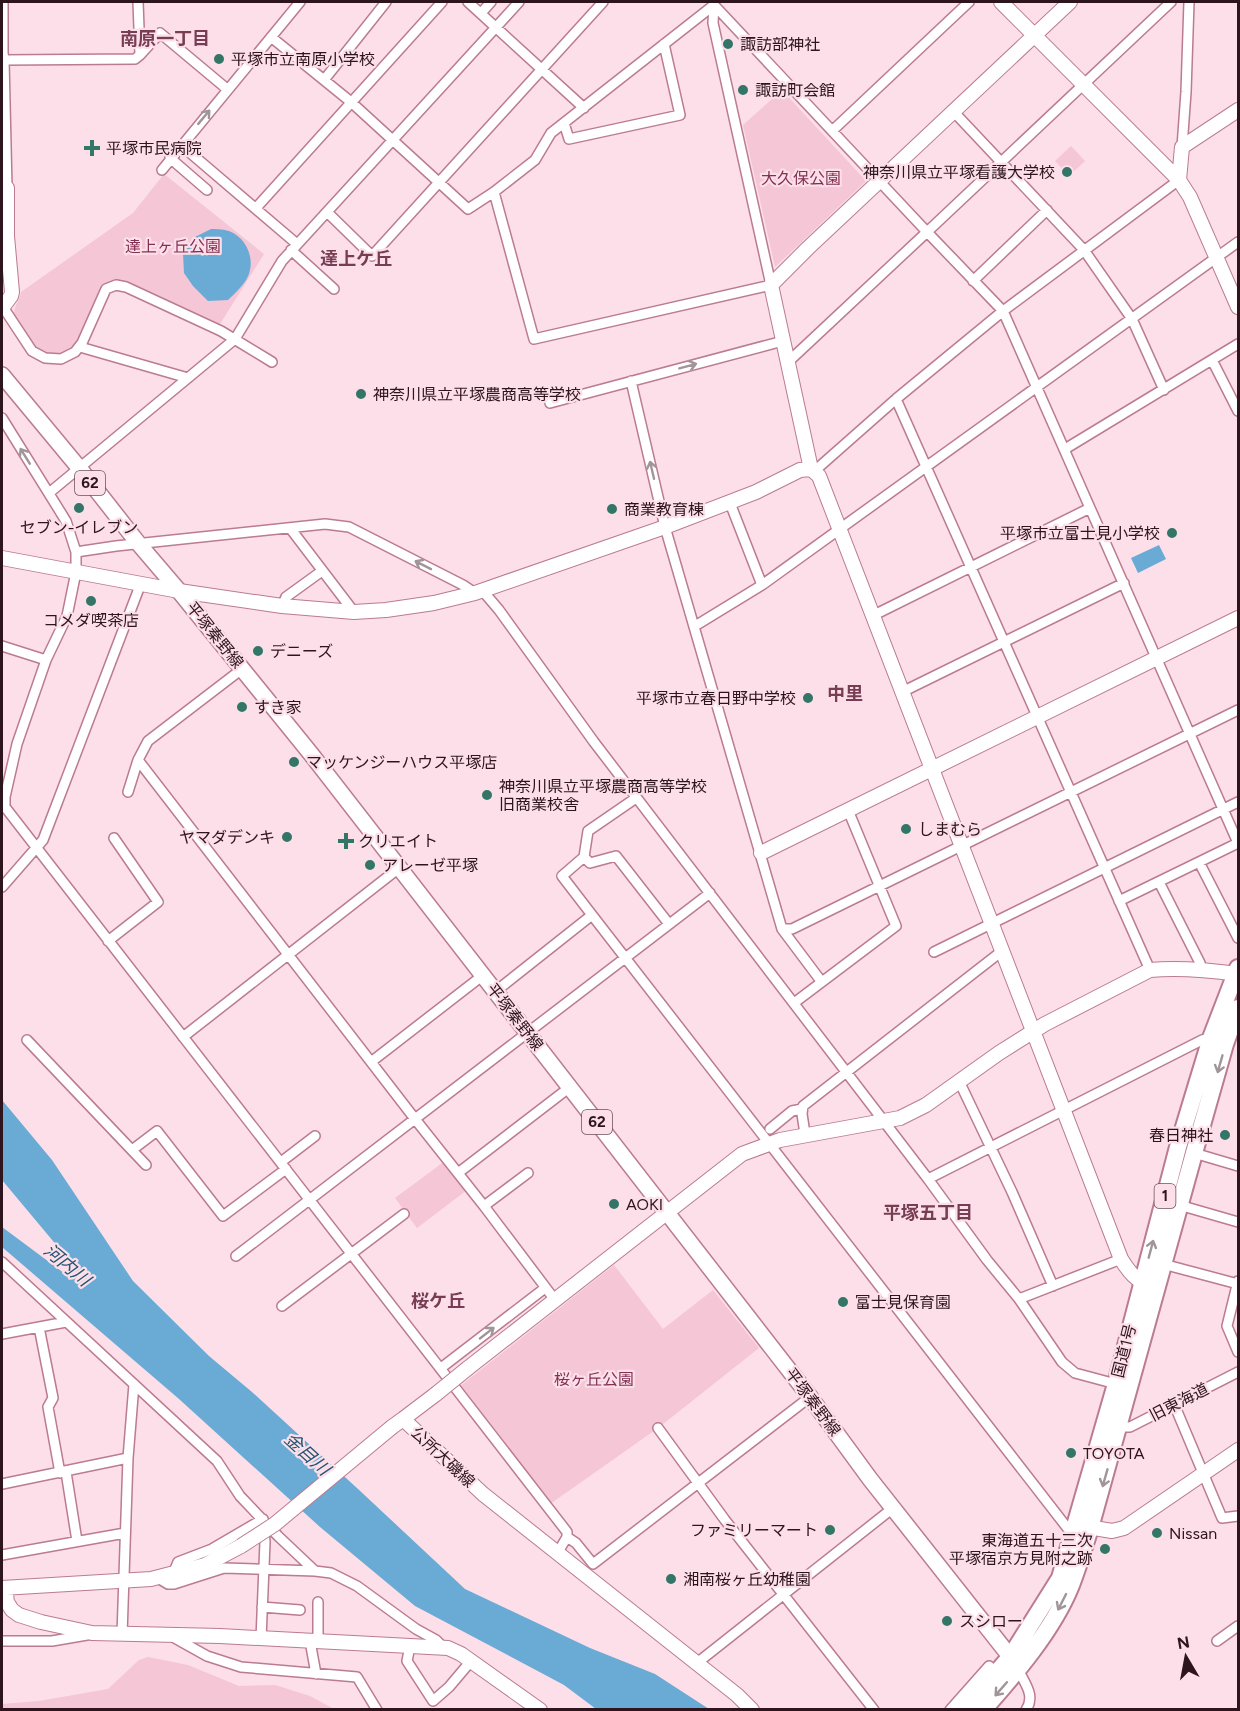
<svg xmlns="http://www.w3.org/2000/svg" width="1240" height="1711" font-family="Figtree,'Noto Sans JP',sans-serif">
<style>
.green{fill:#f5c6d5}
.water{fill:#69abd4}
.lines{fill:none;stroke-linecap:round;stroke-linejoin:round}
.street-casing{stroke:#bb7b92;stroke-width:12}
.secondary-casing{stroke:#bb7b92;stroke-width:16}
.primary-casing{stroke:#bb7b92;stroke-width:18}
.highway-casing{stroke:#bb7b92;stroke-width:20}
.street{stroke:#fff;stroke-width:9}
.secondary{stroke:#fff;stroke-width:14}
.primary{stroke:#fff;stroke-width:15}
.highway{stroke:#fff;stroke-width:16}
.secondary-bridge-casing{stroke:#bb7b92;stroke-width:16;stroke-linecap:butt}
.secondary-bridge{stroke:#fff;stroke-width:14}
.oneway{stroke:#a09599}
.poi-dot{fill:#337667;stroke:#fcdfe8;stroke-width:2}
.labels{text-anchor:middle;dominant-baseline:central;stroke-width:4.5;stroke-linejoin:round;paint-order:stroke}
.shield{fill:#fcdfe8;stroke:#6b515a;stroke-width:1.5}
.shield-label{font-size:15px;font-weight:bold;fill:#2d141d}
.poi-label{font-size:16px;fill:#2d141d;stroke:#fcdfe8;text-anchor:start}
.park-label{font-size:16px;fill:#833053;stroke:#fcdfe8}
.street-label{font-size:16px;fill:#2d141d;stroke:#fcdfe8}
.neighbourhood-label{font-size:18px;font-weight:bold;fill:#773d53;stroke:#fcdfe8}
.water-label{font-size:18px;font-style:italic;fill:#235572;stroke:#fcdfe8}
</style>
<rect width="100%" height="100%" fill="#fcdfe8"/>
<path class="green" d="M782 90 866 181 775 267 743 125Z
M1071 146 1085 161 1069 176 1055 161Z
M164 174 264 254 220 324 129 282 116 280 101 285 77 342C68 354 49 361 36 350 30 346 27 336 23 330 20 326 15 319 14 314 14 307 20 299 21 292L133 213Z
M445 1161 467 1190 417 1228 395 1198Z
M614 1265 663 1329 713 1290 759 1348 658 1428 550 1504 459 1387Z
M148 1657 188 1665 239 1686 275 1685 310 1696 334 1709H2V1704L39 1701 108 1689 139 1660Z"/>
<path class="water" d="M211 229C215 229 221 229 225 230 242 233 254 253 250 270 248 282 236 292 228 300L208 301 193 286 184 273 183 254 193 238Z
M1159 545 1166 559 1138 573 1131 558Z
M2 1100 52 1160 133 1281 209 1356 252 1392 358 1489 465 1589 590 1648 655 1674 709 1709H596L564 1685 415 1606 320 1527 179 1399 2 1247V1227L72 1279 68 1259 2 1180Z"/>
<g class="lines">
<defs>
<path id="street" d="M468 2 584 108
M481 13 491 2
M271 37 351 102 468 209 494 192 535 160 551 133 714 5 927 232 787 363
M140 55 160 33 227 89
M2 60H4L3 53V2
M324 80 386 2
M953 111 1084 250 1132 319 1164 390
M564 123 569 139 680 115 664 44
M832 131 969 2
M181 145 297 244
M1182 147 1186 92 1189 2
M170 158 207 190
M162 170 300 2
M7 188 4 60 135 59 140 55 138 2
M494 192 534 339 771 285 713 23 714 4
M256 208 442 2
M327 212 372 256 603 2
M291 250 334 289
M973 281 1047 210
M3 307 32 351 45 358 61 359 75 352 82 343 106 289 116 285 126 287 221 331 272 362
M80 347 188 378
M1212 360 1238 411
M631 381 665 527 782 929 821 981
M896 399 1150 970
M550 403 783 341
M2 418 66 521 76 552V572L67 616 46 660 17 744 5 797V807L567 1532V1537L558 1552
M1065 449 1238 344
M811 469 819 467 896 399 1003 311 1179 180
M49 493 235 339 282 261 519 2
M730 503 762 585
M290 528 354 612
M76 552 116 546 325 524 349 527 463 585 475 593
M482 590 499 610 594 742 928 1179 987 1260 1019 1299 1062 1362 1075 1373 1116 1384
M282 606 286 597 322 571
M872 616 1090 508
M695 626 762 585 1238 242
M2 646 46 660
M902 692 1124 583
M138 760 415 1119 484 1206 555 1300
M128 792 138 760 148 741 242 669
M584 857 590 863 616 856 669 924
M1199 862 1238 938
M1159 882 1200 963 1201 969
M2 887 43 840 141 583
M1119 901 1238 843 1003 311 927 232 1171 2
M592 915 1072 1534
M782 929H792L1238 710
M108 941 158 902 114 838
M934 952 1238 802
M496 991 592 915 562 876 584 857 588 831 636 798
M794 1003 896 926 848 810
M183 1037 399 868
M27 1040 146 1165
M371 1062 482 976
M959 1081 1012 1192 1053 1286
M770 1129 792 1111 802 1109
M805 1134 802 1114 803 1106 1002 951
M132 1150 157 1131 223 1216 286 1169
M1194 1153 1238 1166
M281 1162 315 1136
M458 1173 570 1087
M928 1179 1202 1040 1211 1038
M1179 1205 1238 1222
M484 1206 528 1173
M236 1256 710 893
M2 1262 217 1461 240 1496 278 1536 315 1571 331 1573 357 1586 416 1629 436 1640 443 1647
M1163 1264 1238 1284
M1238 1281 1227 1326 1238 1352
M1019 1299 1121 1259
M282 1306 404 1214
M39 1327 53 1398 48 1407 60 1473
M2 1334 66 1322
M441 1368 545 1288
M1174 1404 1222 1518 1238 1516
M1119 1427H1130L1238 1372
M658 1428 725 1520 874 1710
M128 1458 134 1384
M66 1472 77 1541
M2 1484 128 1458 122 1635
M567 1537 576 1543 593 1564 810 1397
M2 1555 125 1533
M173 1574 178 1562 212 1549 263 1519 265 1542 261 1639
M158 1578 168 1584H174L224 1568 315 1571
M318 1602V1642
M262 1607 300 1610
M173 1637 207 1656 241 1667 357 1677 377 1710
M2 1641H52L87 1635
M310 1641 316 1674
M1217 1641 1238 1626
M410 1646 407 1661 433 1701 449 1687 471 1661
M697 1663 893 1508
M1018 1669C1024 1683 1036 1695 1026 1710
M950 1710 989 1666 997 1673"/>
<path id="secondary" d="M1001 2 1179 180 1190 197 1238 307
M1070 2 808 248 771 285 811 469 819 476 1121 1259C1129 1272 1136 1281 1151 1286
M1179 180 1182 147 1238 110
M2 308 11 296 12 292 7 236V188
M2 558 179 591 282 606 354 612 386 610 434 603 475 593 665 527 756 492 800 470 811 469
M761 853 1238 618
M468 1368 742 1154 780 1140 900 1118 926 1105 999 1053 1045 1024 1150 970C1180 967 1209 970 1238 974
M403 1419 436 1394
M392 1427 403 1419 483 1494 737 1695 752 1710
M1082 1526 1112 1531 1124 1528 1238 1450
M2 1588 151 1579 205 1565 241 1546
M5 1588 7 1602 12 1610 19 1615 41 1622 92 1633 220 1636 448 1648 461 1654 540 1710"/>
<path id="primary" d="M2 375 80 469 138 543 179 591 311 754 810 1397 870 1479 1016 1664"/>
<path id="highway" d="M964 1710 1011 1656 1060 1578 1116 1384 1178 1147 1211 1038 1238 968
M983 1710C1015 1674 1053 1630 1071 1585 1078 1567 1084 1547 1090 1528L1194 1153 1225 1044 1238 1008"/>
</defs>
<use href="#street" class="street-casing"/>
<use href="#secondary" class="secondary-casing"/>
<use href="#primary" class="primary-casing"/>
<use href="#highway" class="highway-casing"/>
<use href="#street" class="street"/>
<use href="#secondary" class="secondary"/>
<use href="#primary" class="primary"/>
<use href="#highway" class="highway"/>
<defs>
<path id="secondary-bridge" d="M436 1394 468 1368
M241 1546 275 1524 392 1427"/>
</defs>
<use href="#secondary-bridge" class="secondary-bridge-casing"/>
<use href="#secondary-bridge" class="secondary-bridge"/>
</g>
<defs><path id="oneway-shaft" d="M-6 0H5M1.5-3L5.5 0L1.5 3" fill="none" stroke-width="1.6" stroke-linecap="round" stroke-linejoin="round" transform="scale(1.5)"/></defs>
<g class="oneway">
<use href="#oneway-shaft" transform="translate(204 117) rotate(-50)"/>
<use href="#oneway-shaft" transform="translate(688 366) rotate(-15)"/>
<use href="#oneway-shaft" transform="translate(25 456) rotate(-122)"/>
<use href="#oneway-shaft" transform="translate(652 470) rotate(-103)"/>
<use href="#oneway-shaft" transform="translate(423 565) rotate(-153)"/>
<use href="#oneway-shaft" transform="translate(1220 1064) rotate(106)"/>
<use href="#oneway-shaft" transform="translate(1151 1249) rotate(-75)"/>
<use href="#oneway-shaft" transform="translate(487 1333) rotate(-38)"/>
<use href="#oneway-shaft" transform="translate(1105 1478) rotate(106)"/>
<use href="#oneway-shaft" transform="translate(1062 1602) rotate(117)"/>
<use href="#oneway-shaft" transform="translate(1001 1689) rotate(131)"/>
</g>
<g class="poi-dot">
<circle cx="728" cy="44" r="6"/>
<circle cx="219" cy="59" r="6"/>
<circle cx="743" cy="90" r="6"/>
<path d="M89 139h6v6h6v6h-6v6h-6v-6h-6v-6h6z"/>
<circle cx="1067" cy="172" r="6"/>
<circle cx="361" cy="394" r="6"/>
<circle cx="79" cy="508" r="6"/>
<circle cx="612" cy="509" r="6"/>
<circle cx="1172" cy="533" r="6"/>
<circle cx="91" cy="601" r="6"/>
<circle cx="258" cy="651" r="6"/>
<circle cx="808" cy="698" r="6"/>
<circle cx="242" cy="707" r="6"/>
<circle cx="294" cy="762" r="6"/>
<circle cx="487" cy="795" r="6"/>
<circle cx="906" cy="829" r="6"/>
<circle cx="287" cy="837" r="6"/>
<path d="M343 832h6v6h6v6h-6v6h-6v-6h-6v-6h6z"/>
<circle cx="370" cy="865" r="6"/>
<circle cx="1225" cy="1135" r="6"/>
<circle cx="614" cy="1204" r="6"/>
<circle cx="843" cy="1302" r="6"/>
<circle cx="1071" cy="1453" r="6"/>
<circle cx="830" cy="1530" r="6"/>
<circle cx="1157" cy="1533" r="6"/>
<circle cx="1105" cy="1549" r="6"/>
<circle cx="671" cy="1579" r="6"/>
<circle cx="947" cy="1621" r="6"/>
</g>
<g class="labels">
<g class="shield">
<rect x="75" y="471" width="30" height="24" rx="4.5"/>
<rect x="582" y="1110" width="30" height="24" rx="4.5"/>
<rect x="1154.5" y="1184" width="21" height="24" rx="4.5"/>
</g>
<g class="shield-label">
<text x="90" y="483">62</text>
<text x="597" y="1122">62</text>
<text x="1165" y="1196">1</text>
</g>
<g class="poi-label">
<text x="740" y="44">諏訪部神社</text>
<text x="231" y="59">平塚市立南原小学校</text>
<text x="755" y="90">諏訪町会館</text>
<text x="106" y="148">平塚市民病院</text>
<text x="1055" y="172" text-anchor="end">神奈川県立平塚看護大学校</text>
<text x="373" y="394">神奈川県立平塚農商高等学校</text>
<text x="624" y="509">商業教育棟</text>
<text x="79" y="527" text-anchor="middle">セブン-イレブン</text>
<text x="1160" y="533" text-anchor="end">平塚市立富士見小学校</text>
<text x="91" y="620" text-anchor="middle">コメダ喫茶店</text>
<text x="270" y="651">デニーズ</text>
<text x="796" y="698" text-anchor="end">平塚市立春日野中学校</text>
<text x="254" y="707">すき家</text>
<text x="306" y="762">マッケンジーハウス平塚店</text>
<text x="499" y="786">神奈川県立平塚農商高等学校<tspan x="499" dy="18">旧商業校舎</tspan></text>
<text x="918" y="829">しまむら</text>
<text x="275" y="837" text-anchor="end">ヤマダデンキ</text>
<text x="358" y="841">クリエイト</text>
<text x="382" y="865">アレーゼ平塚</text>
<text x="1213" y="1135" text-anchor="end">春日神社</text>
<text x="626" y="1204">AOKI</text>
<text x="855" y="1302">富士見保育園</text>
<text x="1083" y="1453">TOYOTA</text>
<text x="818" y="1530" text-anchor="end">ファミリーマート</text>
<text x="1169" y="1533">Nissan</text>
<text x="1093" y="1540" text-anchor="end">東海道五十三次<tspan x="1093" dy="18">平塚宿京方見附之跡</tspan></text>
<text x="683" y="1579">湘南桜ヶ丘幼稚園</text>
<text x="959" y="1621">スシロー</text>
</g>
<g class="park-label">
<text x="801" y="178">大久保公園</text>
<text x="173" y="246">達上ヶ丘公園</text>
<text x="594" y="1379">桜ヶ丘公園</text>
</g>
<g class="street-label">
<text transform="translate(215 635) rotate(51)">平塚秦野線</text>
<text transform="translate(515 1017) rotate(52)">平塚秦野線</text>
<text transform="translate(1124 1351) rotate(-76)">国道1号</text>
<text transform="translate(813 1402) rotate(53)">平塚秦野線</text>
<text transform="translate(1179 1402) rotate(-27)">旧東海道</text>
<text transform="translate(443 1457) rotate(43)">公所大磯線</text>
</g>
<g class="neighbourhood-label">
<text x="165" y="39">南原一丁目</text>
<text x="356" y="259">達上ケ丘</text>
<text x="845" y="694">中里</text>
<text x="928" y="1213">平塚五丁目</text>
<text x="438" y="1301">桜ケ丘</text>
</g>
<g class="water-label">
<text transform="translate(67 1265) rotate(40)">河内川</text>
<text transform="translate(307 1454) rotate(42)">金目川</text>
</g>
</g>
<rect width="1240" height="1711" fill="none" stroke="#2d141d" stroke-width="6"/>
<g transform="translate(1186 1657) rotate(350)" stroke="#fcdfe8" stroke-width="4.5" paint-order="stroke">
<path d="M0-4.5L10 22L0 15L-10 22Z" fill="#2d141d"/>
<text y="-9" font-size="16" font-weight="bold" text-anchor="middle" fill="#2d141d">N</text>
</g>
</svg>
